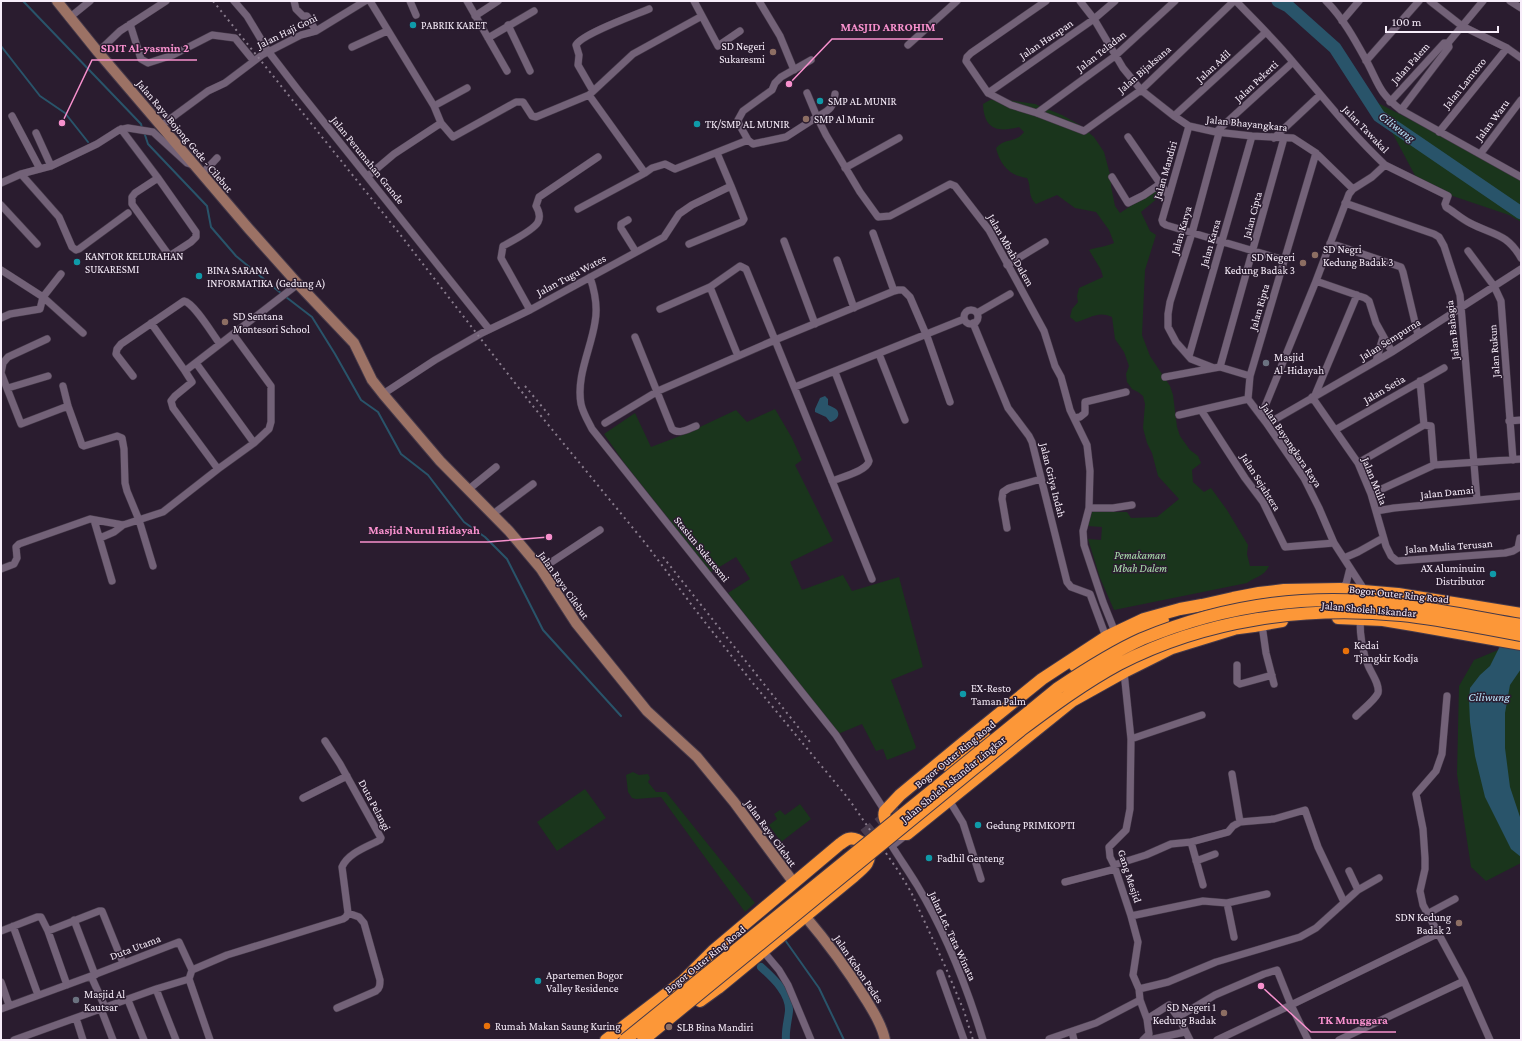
<svg xmlns="http://www.w3.org/2000/svg" width="1522" height="1041" font-family="'Crimson Pro',serif">
<style>
.green{fill:#1a351c}
.water{fill:#29546a}
.lines{fill:none;stroke-linecap:round;stroke-linejoin:round}
.stream{stroke:#29546a;stroke-width:2}
.canal{stroke:#29546a;stroke-width:8}
.river{stroke:#29546a;stroke-width:13}
.highway-tunnel{stroke:#493b4d;stroke-width:12;stroke-dasharray:12 6;stroke-linecap:butt}
.street-casing{stroke:#453949;stroke-width:8}
.secondary-casing{stroke:#453949;stroke-width:12}
.highway-casing{stroke:#453949;stroke-width:14}
.street{stroke:#736278;stroke-width:7}
.secondary{stroke:#9c7265;stroke-width:10}
.highway{stroke:#fc9738;stroke-width:12}
.rail{stroke:#887b8c;stroke-width:2;stroke-dasharray:2 4;stroke-linecap:butt}
.highway-bridge-casing{stroke:#453949;stroke-width:14;stroke-linecap:butt}
.highway-bridge{stroke:#fc9738;stroke-width:12}
.culture-dot{fill:#0f9aa8;stroke:#2a1c2f;stroke-width:1.5}
.education-dot{fill:#8d6e63;stroke:#2a1c2f;stroke-width:1.5}
.worship-dot{fill:#6b7280;stroke:#2a1c2f;stroke-width:1.5}
.food-dot{fill:#e8710a;stroke:#2a1c2f;stroke-width:1.5}
.labels{text-anchor:middle;dominant-baseline:central;stroke-width:3;stroke-linejoin:round;paint-order:stroke}
.poi-label{font-size:11px;fill:#f7edfa;stroke:#2a1c2f;text-anchor:start}
.street-label{font-size:11px;fill:#f7edfa;stroke:#2a1c2f}
.park-label{font-size:11px;font-style:italic;fill:#ade3af;stroke:#2a1c2f}
.water-label{font-size:12px;font-style:italic;fill:#b9e3fa;stroke:#2a1c2f}
.leader{fill:none;stroke:#f790cd;stroke-width:1.5}
.callout-dot{fill:#f790cd;stroke:#2a1c2f;stroke-width:1.5}
.callout-label{font-size:12px;text-anchor:middle;font-weight:bold;fill:#f790cd;stroke:#2a1c2f;stroke-width:3;stroke-linejoin:round;paint-order:stroke}
</style>
<rect width="100%" height="100%" fill="#2a1c2f"/>
<path class="green" d="M990 100H1008L1035 104 1062 115 1080 125 1094 137 1104 152 1111 178V186L1115 206 1120 213 1155 190 1159 197 1141 212 1150 231 1156 235 1145 270 1142 335 1150 356 1170 386 1173 395 1177 427 1180 436 1190 450 1198 456 1201 463 1192 470 1193 482 1204 492 1211 488 1227 510 1248 545 1247 554 1250 566H1269C1264 577 1256 576 1247 583L1114 610 1100 578 1088 539 1101 540 1102 527 1088 526 1092 512H1127L1131 518 1157 517 1179 499 1158 476 1152 453 1147 443 1143 428 1145 404 1143 396 1138 392 1132 389 1127 382 1126 374 1129 366 1124 352 1115 339 1112 317C1098 310 1089 319 1076 322L1070 317 1072 309 1078 302 1077 296 1079 288 1103 277 1101 270 1089 250C1097 247 1105 247 1114 243L1109 230 1096 212 1075 208 1057 195 1036 204C1027 195 1032 188 1027 178 1010 176 1000 165 996 148 1006 137 1015 144 1024 132L1019 127C997 133 984 129 983 104Z
M1376 102 1521 176V222L1509 215 1420 185Z
M775 409 792 438 802 460 795 465 833 541 790 562 802 590 843 575 852 591 899 577 923 667 891 680 916 747 915 749 887 760 883 749 876 751 862 724 838 734 728 593 750 579 736 557 711 572 625 464 604 434 635 413 651 447 685 434 736 410 747 422Z
M1498 650 1521 655V863L1486 881 1471 867 1457 774 1459 686 1474 660Z
M633 772 639 775 648 774 650 778 648 782 656 792H666L755 903 745 912 661 797 636 799 632 798 628 792 626 775Z
M585 789 606 818 557 851 537 822Z
M800 804 811 819 781 842 769 825 777 819 774 814 780 810 785 815Z"/>
<path class="water" d="M825 396 828 399V405C831 406 835 408 837 410 841 416 835 421 830 422L826 417 815 412V409L820 398Z
M1521 604V669L1510 685 1505 713V748L1510 787 1521 820V857L1511 849 1485 797 1475 756 1470 722 1469 700 1470 688 1480 675 1490 666Z"/>
<g class="lines">
<path class="stream" d="M23 1 141 124 142 128
M1 46 40 96 65 113 88 142
M144 132 148 144 207 206 211 227 236 256 282 294
M286 297 312 317 335 354 361 400 378 412 401 454 428 475 464 522 485 537 507 559 543 630 621 716
M785 940 819 988 844 1040"/>
<path class="canal" d="M761 967C773 978 790 993 789 1011 788 1021 785 1030 786 1040"/>
<path class="river" d="M1278 1 1288 6 1335 48 1379 116 1521 213"/>
<path class="highway-tunnel" d="M850 846 898 808"/>
<defs>
<path id="street" d="M234 1 247 16 268 51 298 90 489 329
M294 1 296 9 303 16H307L316 31
M370 1 434 106 441 123 453 137 516 102H523L532 116 536 117 589 95 633 54 702 16
M410 1 416 15
M467 1 507 71
M694 1 718 46 740 31
M759 1 780 36 794 70
M1046 1 971 53 967 57 966 61 988 93 1011 105 1037 113 1084 131 1141 90 1234 1
M1080 1 1094 19 1123 68 1141 90 1174 116 1189 126 1216 132 1252 136 1293 138 1316 153 1353 189 1349 194 1316 281 1261 416
M1236 1C1255 21 1275 40 1293 62 1323 97 1351 133 1385 165L1372 177 1353 189
M1326 1C1343 18 1355 40 1366 60 1379 84 1378 92 1401 110L1521 177
M1430 1 1462 26 1507 48 1521 58
M1510 1 1521 8
M475 16 498 1
M69 18 90 1
M1342 21 1359 1
M130 24 141 59 148 63 173 55 212 35 235 38 253 60
M508 25 530 71
M488 38 534 11
M1448 43 1483 1
M908 45 957 1
M352 47 387 31
M98 52 120 31 166 1
M1366 61 1419 1
M593 91 578 65 579 55 576 45C582 34 635 15 649 9
M807 93 817 117C829 110 833 109 835 94
M988 93 1094 19 1115 1
M589 95 645 173 652 168 665 164 675 169 748 140 753 144 786 137 817 117 826 135 860 192 878 217 890 216 950 184 955 186 989 230 1044 331 1055 366 1061 377 1070 410 1087 445 1090 471 1089 508 1083 531 1084 545 1103 602 1115 632
M1390 102 1444 43H1448L1449 47 1401 110
M434 106 467 88
M1037 113 1115 56 1175 1
M12 116 40 169
M1174 116 1266 32
M162 125 208 91 225 83 262 55 301 35 316 31 365 1
M1189 126 1162 220 1163 223 1166 225 1284 260
M121 129 158 178 196 232V237L191 242 171 255 168 254 132 204V197L135 193 158 178
M1216 132 1293 62
M1439 132 1507 48
M36 133 51 166
M1219 133 1192 233 1170 302 1168 314V327L1176 342 1191 359 1214 368 1220 367 1250 376
M1128 137 1168 195
M1274 138 1320 95
M748 140 739 124 738 120 743 111 772 90 775 83 781 77 811 60
M1481 153 1521 100
M1385 165 1448 196 1445 204 1446 207C1454 212 1462 219 1470 223 1493 235 1507 233 1521 258
M845 168 899 138
M21 174 59 217 72 247 76 250 79 249 128 213
M202 174 217 158
M368 176 394 154 441 123
M1112 177 1128 203 1144 195 1160 184
M1 183 21 174 51 166 97 144 119 130 128 128 153 132 187 163 190 164
M1345 203 1434 234 1439 237 1444 246 1460 295 1461 306 1477 500
M1 205 37 244
M578 209 645 173
M628 220 621 224V228L636 252
M873 233 894 291
M784 241 815 324
M1330 243 1401 267 1403 272 1418 335
M689 244 742 222 744 219 731 186
M1468 251 1494 286 1501 301 1513 460
M837 260 854 308
M1007 265 1045 242
M1 270 43 297 40 309 10 314 1 318
M61 274 43 297 83 333
M590 277C595 292 598 307 595 322 591 349 576 376 581 404 583 413 588 421 592 429L836 735 885 811
M1316 281 1365 298 1369 301 1376 323 1392 352
M710 287 738 356
M530 310 501 258 503 246C512 241 534 230 538 222 541 216 539 211 536 206L539 197 598 157
M964 317a7 7 0 1 1 14 0a7 7 0 1 1-14 0Z
M977 313 1010 294
M151 323 185 371
M973 323 1008 408 1029 436 1032 442 1067 582 1071 587 1090 594 1106 637
M635 337 672 429C679 435 688 429 696 426
M47 339 8 357 3 363 1 373 21 424 68 406
M879 354 905 420
M1189 356 1252 136
M1376 361 1383 337
M196 363 254 443
M1220 367 1284 138
M133 376 116 354 117 349 121 344 184 301C194 303 213 335 220 344
M1165 377 1214 368
M1420 381 1424 425 1431 426 1434 465
M63 386 68 406 82 445 84 446 117 436 122 438 124 449 125 483 127 491 139 520 153 566
M795 387 964 319
M8 388 48 376
M383 394 435 360 482 333 530 310 664 237 679 214 692 205 731 186 717 153
M1315 395 1357 295
M1312 397 1358 463 1371 494 1386 546 1391 556 1397 561 1505 553 1513 551 1518 548 1520 538
M1248 399 1250 376 1316 153
M1248 399 1267 424 1304 478 1319 508 1334 543 1365 591
M1201 410 1245 478 1263 502 1285 547 1334 543
M1179 415 1248 399
M1074 418 1080 417 1085 413V402L1126 392
M1509 421 1521 420
M605 423 658 391 775 340 746 269 740 266 710 287 660 309
M1267 424 1392 352 1521 269
M1335 430 1444 368
M1358 463 1424 425
M218 469 173 408 171 401 175 396 192 382 185 371 233 334
M832 481C842 477 867 471 869 461L835 372
M469 489 496 467
M1371 494 1434 465 1521 459
M1089 508H1113L1132 505
M1376 511 1394 508 1521 496
M493 514 533 484
M94 520 112 581
M1007 528 1002 499 1003 492 1009 488 1041 479
M100 538 114 532 123 525
M1344 558 1358 552 1383 538
M1 569 14 564 17 558 16 547 19 544 90 519 123 525 163 512 218 469 254 443 269 429 271 422V386L233 334 298 284
M541 569 600 530
M872 579 775 340 894 291 898 290H903L910 297 928 339 950 402
M1340 589 1346 584 1350 568
M1262 625 1266 653 1274 684
M1237 665V682L1240 684 1272 675
M1124 672 1131 739 1130 809 1126 830 1109 847 1110 857 1114 865 1131 916 1138 942 1133 975 1139 989 1140 1000 1147 1019 1149 1034 1143 1040
M1447 696 1442 754 1436 771 1416 794 1423 829 1425 858V869L1420 891 1423 905 1464 981 1490 1040
M1356 716C1362 710 1375 700 1378 693 1380 684 1371 673 1368 665 1362 651 1360 634 1360 619
M1131 739 1202 715
M1232 774 1240 822
M303 798 347 776
M949 800 963 823 981 879
M906 835 892 846C900 859 909 872 917 885 946 933 967 987 983 1040
M1191 842 1203 885
M1196 861 1215 854
M1114 865 1146 855 1171 844 1191 842 1228 832 1233 826 1240 822 1274 819 1305 810 1318 847 1344 902
M1349 871 1358 890
M1065 882 1115 869
M1227 903 1234 937
M1427 914 1455 899
M1131 916 1203 901 1227 903 1267 894
M74 920 95 975
M13 926 38 995
M1 931 37 917H41L48 931 67 985
M48 931 99 911H102L123 963
M763 951 779 970 788 985 811 1040
M192 970 227 955 343 919 346 917 348 913 342 867C348 853 367 847 380 840L381 838 340 764 325 741
M940 973 964 1040
M91 976 105 1007
M1 982 9 1005
M156 989 176 1040
M1139 989 1168 982 1216 962 1300 937 1316 928 1358 890 1379 878
M128 1000 144 1040
M337 1008 376 991C380 988 380 985 380 980L364 923 359 917 348 913
M1 1009 91 976 179 942 192 970 189 979 210 1040
M101 1009 113 1040
M1178 1017 1215 995 1264 974 1277 970 1291 1005 1308 1040
M76 1018 83 1040
M1147 1019 1169 1005 1180 1020 1190 1040
M1072 1032 1074 1040
M14 1040 156 989 189 979
M1049 1040V1039L1096 1023 1140 1000
M1149 1040 1185 1032
M1217 1040 1291 1005 1439 933
M1339 1040 1464 981"/>
<path id="secondary" d="M57 1 98 52 249 229 298 284 354 343 372 380 383 394 440 461 509 531 541 569 576 623 647 711 697 757 734 802 794 883
M805 916C827 942 847 969 865 998 873 1011 882 1025 885 1040"/>
<path id="highway" d="M1338 618 1383 620 1413 625 1521 644
M1237 628 1172 648 1124 672 1072 701 907 834H898C891 829 882 820 885 811L900 795 964 742 1042 679 1106 637 1144 619 1180 609 1202 605 1233 598 1259 593 1284 590 1340 589 1398 594 1521 614
M1231 629 1254 626 1282 621
M1075 666 1116 641 1163 621
M948 766 984 736
M684 980 714 950 840 844C842 843 845 840 848 839 860 836 874 851 867 863 865 867 858 872 854 876L718 988 700 1001
M606 1040 691 975"/>
</defs>
<use href="#street" class="street-casing"/>
<use href="#secondary" class="secondary-casing"/>
<use href="#highway" class="highway-casing"/>
<use href="#street" class="street"/>
<use href="#secondary" class="secondary"/>
<use href="#highway" class="highway"/>
<path class="rail" d="M213 1 399 233 532 405 646 544 697 612 752 682 848 798 899 872 911 892 945 966 964 1011 973 1040
M525 386 549 415
M663 557 810 742"/>
<defs>
<path id="highway-bridge" d="M625 1040 1058 688C1085 670 1113 652 1142 639 1212 610 1289 596 1365 601 1417 605 1469 616 1521 625
M643 1040 1021 730C1053 706 1084 683 1119 664 1206 619 1305 606 1401 615 1441 619 1481 628 1521 635"/>
</defs>
<use href="#highway-bridge" class="highway-bridge-casing"/>
<use href="#highway-bridge" class="highway-bridge"/>
</g>
<g class="culture-dot">
<circle cx="413" cy="25" r="4"/>
<circle cx="820" cy="101" r="4"/>
<circle cx="697" cy="124" r="4"/>
<circle cx="77" cy="262" r="4"/>
<circle cx="199" cy="276" r="4"/>
<circle cx="1493" cy="574" r="4"/>
<circle cx="963" cy="694" r="4"/>
<circle cx="978" cy="825" r="4"/>
<circle cx="929" cy="858" r="4"/>
<circle cx="538" cy="981" r="4"/>
</g>
<g class="education-dot">
<circle cx="773" cy="52" r="4"/>
<circle cx="806" cy="119" r="4"/>
<circle cx="1315" cy="255" r="4"/>
<circle cx="1303" cy="263" r="4"/>
<circle cx="225" cy="322" r="4"/>
<circle cx="1459" cy="923" r="4"/>
<circle cx="1224" cy="1013" r="4"/>
<circle cx="669" cy="1027" r="4"/>
</g>
<g class="worship-dot">
<circle cx="1266" cy="363" r="4"/>
<circle cx="76" cy="1000" r="4"/>
</g>
<g class="food-dot">
<circle cx="1346" cy="651" r="4"/>
<circle cx="487" cy="1026" r="4"/>
</g>
<g class="labels">
<g class="poi-label">
<text x="421" y="25">PABRIK KARET</text>
<text x="765" y="46" text-anchor="end">SD Negeri<tspan x="765" dy="13">Sukaresmi</tspan></text>
<text x="828" y="101">SMP AL MUNIR</text>
<text x="814" y="119">SMP Al Munir</text>
<text x="705" y="124">TK/SMP AL MUNIR</text>
<text x="1323" y="249">SD Negri<tspan x="1323" dy="13">Kedung Badak 3</tspan></text>
<text x="85" y="256">KANTOR KELURAHAN<tspan x="85" dy="13">SUKARESMI</tspan></text>
<text x="1295" y="257" text-anchor="end">SD Negeri<tspan x="1295" dy="13">Kedung Badak 3</tspan></text>
<text x="207" y="270">BINA SARANA<tspan x="207" dy="13">INFORMATIKA (Gedung A)</tspan></text>
<text x="233" y="316">SD Sentana<tspan x="233" dy="13">Montesori School</tspan></text>
<text x="1274" y="357">Masjid<tspan x="1274" dy="13">Al-Hidayah</tspan></text>
<text x="1485" y="568" text-anchor="end">AX Aluminuim<tspan x="1485" dy="13">Distributor</tspan></text>
<text x="1354" y="645">Kedai<tspan x="1354" dy="13">Tjangkir Kodja</tspan></text>
<text x="971" y="688">EX-Resto<tspan x="971" dy="13">Taman Palm</tspan></text>
<text x="986" y="825">Gedung PRIMKOPTI</text>
<text x="937" y="858">Fadhil Genteng</text>
<text x="1451" y="917" text-anchor="end">SDN Kedung<tspan x="1451" dy="13">Badak 2</tspan></text>
<text x="546" y="975">Apartemen Bogor<tspan x="546" dy="13">Valley Residence</tspan></text>
<text x="84" y="994">Masjid Al<tspan x="84" dy="13">Kautsar</tspan></text>
<text x="1216" y="1007" text-anchor="end">SD Negeri 1<tspan x="1216" dy="13">Kedung Badak</tspan></text>
<text x="495" y="1026">Rumah Makan Saung Kuring</text>
<text x="677" y="1027">SLB Bina Mandiri</text>
</g>
<g class="street-label">
<text transform="translate(287 31) rotate(-26)">Jalan Haji Goni</text>
<text transform="translate(1046 39) rotate(-34)">Jalan Harapan</text>
<text transform="translate(1101 51) rotate(-38)">Jalan Teladan</text>
<text transform="translate(1410 63) rotate(-48)">Jalan Palem</text>
<text transform="translate(1213 66) rotate(-43)">Jalan Adil</text>
<text transform="translate(1144 69) rotate(-41)">Jalan Bijaksana</text>
<text transform="translate(1256 81) rotate(-43)">Jalan Pekerti</text>
<text transform="translate(1464 83) rotate(-51)">Jalan Lamtoro</text>
<text transform="translate(1492 120) rotate(-53)">Jalan Waru</text>
<text transform="translate(1247 123) rotate(6)">Jalan Bhayangkara</text>
<text transform="translate(1366 129) rotate(46)">Jalan Tawakal</text>
<text transform="translate(185 136) rotate(50)">Jalan Raya Bojong Gede - Cilebut</text>
<text transform="translate(368 160) rotate(51)">Jalan Perumahan Grande</text>
<text transform="translate(1165 170) rotate(-74)">Jalan Mandiri</text>
<text transform="translate(1252 215) rotate(-75)">Jalan Cipta</text>
<text transform="translate(1181 230) rotate(-74)">Jalan Karya</text>
<text transform="translate(1210 243) rotate(-74)">Jalan Karsa</text>
<text transform="translate(1011 250) rotate(60)">Jalan Mbah Dalem</text>
<text transform="translate(571 275) rotate(-28)">Jalan Tugu Wates</text>
<text transform="translate(1259 307) rotate(-74)">Jalan Ripta</text>
<text transform="translate(1452 330) rotate(-96)">Jalan Bahagia</text>
<text transform="translate(1390 339) rotate(-32)">Jalan Sempurna</text>
<text transform="translate(1494 351) rotate(-94)">Jalan Rukun</text>
<text transform="translate(1384 389) rotate(-30)">Jalan Setia</text>
<text transform="translate(1292 445) rotate(56)">Jalan Bayangkara Raya</text>
<text transform="translate(1053 480) rotate(76)">Jalan Griya Indah</text>
<text transform="translate(1375 481) rotate(68)">Jalan Mulia</text>
<text transform="translate(1261 482) rotate(58)">Jalan Sejahtera</text>
<text transform="translate(1447 492) rotate(-6)">Jalan Damai</text>
<text transform="translate(1449 546) rotate(-4)">Jalan Mulia Terusan</text>
<text transform="translate(702 549) rotate(51)">Stasiun Sukaresmi</text>
<text transform="translate(564 585) rotate(55)">Jalan Raya Cilebut</text>
<text transform="translate(1399 594) rotate(6)">Bogor Outer Ring Road</text>
<text transform="translate(1369 609) rotate(5)">Jalan Sholeh Iskandar</text>
<text transform="translate(955 754) rotate(-39)">Bogor Outer Ring Road</text>
<text transform="translate(953 779) rotate(-39)">Jalan Sholeh Iskandar Lingkar</text>
<text transform="translate(375 805) rotate(62)">Duta Pelangi</text>
<text transform="translate(771 833) rotate(54)">Jalan Raya Cilebut</text>
<text transform="translate(1130 876) rotate(72)">Gang Mesjid</text>
<text transform="translate(953 936) rotate(65)">Jalan Let. Tata Winata</text>
<text transform="translate(135 947) rotate(-21)">Duta Utama</text>
<text transform="translate(705 959) rotate(-39)">Bogor Outer Ring Road</text>
<text transform="translate(859 969) rotate(56)">Jalan Kebon Pedes</text>
</g>
<g class="park-label">
<text x="1140" y="555">Pemakaman<tspan x="1140" dy="13">Mbah Dalem</tspan></text>
</g>
<g class="water-label">
<text transform="translate(1397 127) rotate(37)">Ciliwung</text>
<text x="1489" y="697">Ciliwung</text>
</g>
</g>
<path class="leader" d="M789 84L832 39H943M62 123L92 60H197M549 537L488 542H360M1261 986L1311 1032H1396"/>
<g class="callout-dot">
<circle cx="789" cy="84" r="4"/>
<circle cx="62" cy="123" r="4"/>
<circle cx="549" cy="537" r="4"/>
<circle cx="1261" cy="986" r="4"/>
</g>
<g class="callout-label">
<text x="888" y="31">MASJID ARROHIM</text>
<text x="145" y="52">SDIT Al-yasmin 2</text>
<text x="424" y="534">Masjid Nurul Hidayah</text>
<text x="1353" y="1024">TK Munggara</text>
</g>
<rect width="1522" height="1041" fill="none" stroke="#f7edfa" stroke-width="4"/>
<path d="M1386 26v6h112v-6" fill="none" stroke="#f7edfa" stroke-width="2"/>
<text x="1392" y="26" font-size="12" fill="#f7edfa" stroke="#2a1c2f" stroke-width="3" paint-order="stroke">100 m</text>
</svg>
